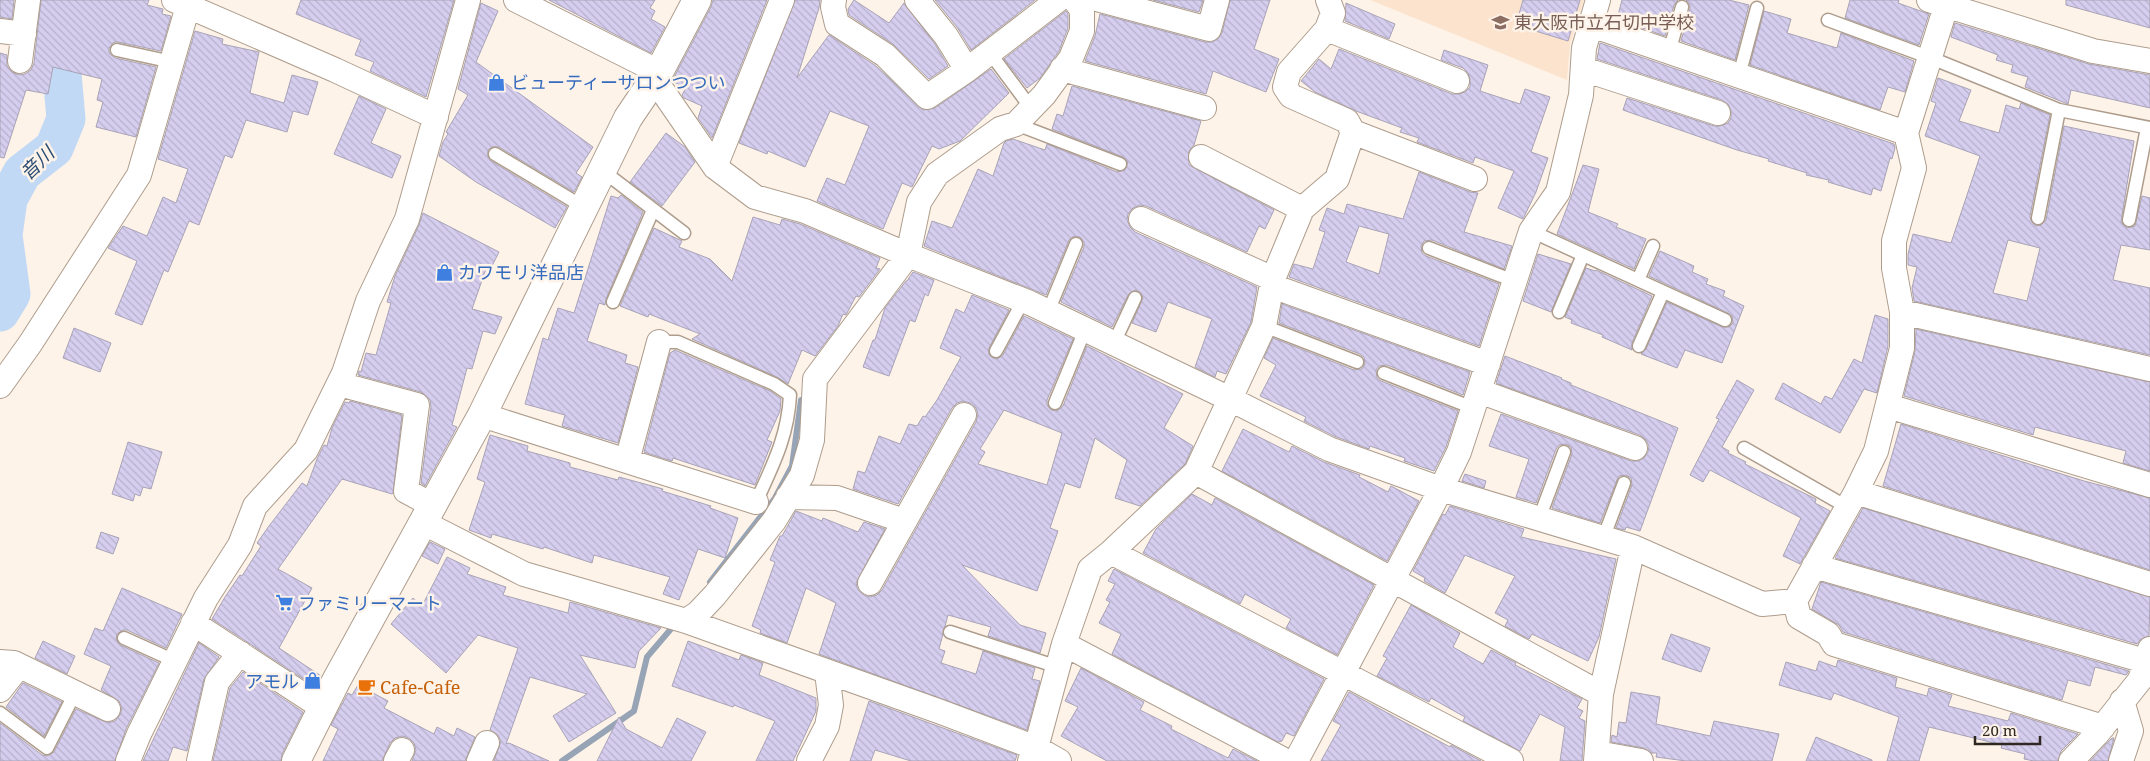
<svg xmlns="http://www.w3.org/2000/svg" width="2150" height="761" font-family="'Noto Serif','Noto Sans JP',serif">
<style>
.built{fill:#fce3cd}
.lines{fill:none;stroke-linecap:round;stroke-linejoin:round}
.stream{stroke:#96a4b6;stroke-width:6}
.river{stroke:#c2d9f5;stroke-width:39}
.building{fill:url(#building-back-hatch);stroke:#a8a3b7;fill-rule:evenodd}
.service-casing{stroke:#ae9d8d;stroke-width:15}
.minor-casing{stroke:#ae9d8d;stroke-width:26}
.tertiary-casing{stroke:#ae9d8d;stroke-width:30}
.service{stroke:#fff;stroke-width:12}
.minor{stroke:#fff;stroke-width:24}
.tertiary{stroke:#fff;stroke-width:28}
.labels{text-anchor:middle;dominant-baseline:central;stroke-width:5;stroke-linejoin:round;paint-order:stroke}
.education-label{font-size:18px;fill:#785e54;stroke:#fef3e9;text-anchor:start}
.shop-label{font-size:18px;fill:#366cbe;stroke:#fef3e9;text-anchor:start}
.food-label{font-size:18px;fill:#c56008;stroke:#fef3e9;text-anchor:start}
.water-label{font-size:19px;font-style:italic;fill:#2b4d74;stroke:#fef3e9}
</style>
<defs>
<pattern id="building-back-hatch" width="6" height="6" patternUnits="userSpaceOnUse" patternTransform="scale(1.25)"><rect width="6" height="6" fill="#d6ceef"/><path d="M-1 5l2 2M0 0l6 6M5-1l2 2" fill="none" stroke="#b8b1cd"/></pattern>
</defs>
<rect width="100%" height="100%" fill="#fef3e9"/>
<path class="built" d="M1370 0H1584L1570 44 1567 80Z"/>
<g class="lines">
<path class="stream" d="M710 582 775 498 792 466 801 400
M562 761 634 711 647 657 676 623"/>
<path class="river" d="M0 312 11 294 3 235 8 199 22 173 54 148 66 119 60 51 78 24 109 0"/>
</g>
<path class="building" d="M0 0H14L12 19 0 17Z
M41 0H149L147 5 163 9 162 14 171 16 161 51 118 42H114L109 48V53L115 58 156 67 136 137 96 127 103 102 97 100 102 79 53 67 48 94 26 90 4 158 0 157V53L7 55V66L12 72 19 75 25 74 31 70 34 63Z
M301 0H454L426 97 370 71 374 62 355 55 361 40 296 14Z
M549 0H655L650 8 655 11 651 19 665 27 651 53Z
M713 0H767L712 138 698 118 702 106 684 98 682 95 686 88 672 81 711 7Z
M795 0H820L819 8 797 78 829 35 876 66 923 110 935 108 991 69 1009 93 960 141 939 149 932 146 912 187 902 183 883 229 817 201 827 178 845 185 869 126 830 111 805 167 768 151 767 154 739 143Z
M854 0 889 23 904 3 935 44 948 66 929 79 893 44 849 15 848 9Z
M935 0H1035L971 50 957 27Z
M1153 0H1203L1199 12Z
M1230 0H1270L1254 49 1279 59 1266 92 1213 71 1206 94 1085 61 1095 36 1100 14 1205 42H1212L1218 39 1222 33Z
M1523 0H1580L1568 41 1516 25Z
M1622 0H1678L1674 5 1665 36 1617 19Z
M1686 0H1729L1749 5 1735 60 1681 41 1690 9V5Z
M1850 0H1899L1898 3 1929 14 1919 45 1845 18Z
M2066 0H2150V28L2066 5Z
M481 3 498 11 476 62 593 147 576 173 582 177 574 192 499 147H492L488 150V157L491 161 567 207 555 228 476 182 439 156 443 142 448 134 446 132 468 95 458 89Z
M1346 3 1395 24 1389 39 1345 21Z
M1066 11 1068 14V28L1059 51 1040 78 1027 88 1004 59Z
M1764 11 1791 19 1787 33 1837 48 1841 33 1914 61 1905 92 1888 87 1880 110 1750 65Z
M1955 23 2089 64 2150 75V108L2071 90 2068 104 2025 87 2028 77 2011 72 2013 65 1996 60 1998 55 1951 37Z
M195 31 223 39 222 44 259 52 250 93 284 103 292 75 318 82 308 115 293 111 287 132 246 120 232 158 225 155 199 225 189 221 168 272 164 270 142 325 115 314 137 261 108 248 123 226 147 236 163 197 176 203 188 169 158 159Z
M1600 43 1894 144 1895 148 1892 159 1890 158 1881 191 1873 188 1871 195 1828 182 1829 180 1806 175 1807 173 1768 161 1769 159 1737 150 1623 110 1627 98 1714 126H1720L1728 123 1731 118V111L1728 104 1722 100 1597 59Z
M1339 49 1452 94H1459L1465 92 1470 87V79L1468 73 1463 68 1441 60 1444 50 1488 65 1480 91 1520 104 1525 89 1550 97 1531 152 1548 158 1536 192 1523 219 1498 208 1514 171 1475 157 1473 163 1417 142 1419 138 1400 132 1402 128 1356 111 1315 92 1301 81 1319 59 1331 69Z
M1938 78 1971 90 1959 121 1999 133 2006 105 2019 109 2021 103 2050 115 2030 216 2031 221 2036 226 2041 225 2046 220 2064 126 2134 141 2121 222 2127 228 2135 226 2142 196 2150 198V250L2121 245 2113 280 2150 288V355L1914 301 1912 288 1917 267 1908 265V254L1913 234 1951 243 1980 156 1925 136 1936 103 1931 101ZM2008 240 2040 248 2027 301 1993 293Z
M1072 86 1201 121 1194 145 1189 151V165L1274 210 1265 229 1259 226 1247 252 1146 206 1140 205 1133 208 1128 214 1127 220 1130 227 1135 232 1257 287 1251 322 1226 374 1217 371 1215 377 1195 367 1212 319 1168 302 1156 332 1132 323 1143 298 1141 293 1135 290 1128 295 1112 327 1061 302 1084 247V242L1080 237 1074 236 1069 240 1046 295 924 246 932 221 952 228 978 169 993 176 1004 143 1006 141 1013 139 1045 150 1047 144 1117 172 1125 170 1128 162 1123 157 1052 129 1057 114 1063 116Z
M359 96 386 109 371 143 401 156 392 178 334 154Z
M666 133 685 147 695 162 662 206 630 182Z
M1583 165 1599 169 1588 212 1618 224 1616 227 1646 239 1634 269 1557 234Z
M1419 172 1470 192 1478 193 1464 232 1512 246 1504 269 1432 240 1424 241 1421 246 1422 253 1426 256 1499 284 1479 346 1289 277 1294 264 1313 269 1325 232 1319 230 1327 208 1344 214 1347 204 1403 219ZM1359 226 1389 234 1379 274 1346 262Z
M621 195 643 212 606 299 605 305 599 303 587 341 627 355 625 363 638 367 618 443 562 426 565 415 525 404 543 338 548 340 558 308 574 313 611 196 618 198Z
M423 213 499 252 491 268 487 266 472 309 502 317 495 334 483 331 472 369 467 368 452 425 457 427 425 486 421 483 431 407 430 400 421 392 358 375 359 371 361 372 366 353 376 355 391 303 387 302 395 276 419 225Z
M753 217 780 225 782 219 800 224 880 258 876 268 880 269 859 297 856 296 846 315 843 314 838 326 815 356 802 350 788 384 777 377 692 339 700 334 649 314 648 317 620 306 654 228 682 241 679 247 710 259 732 281Z
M1660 251 1694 266 1692 272 1708 279 1706 284 1725 291 1723 296 1744 306 1722 363 1685 350 1677 368 1641 354 1646 349 1667 302 1722 327H1729L1733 323 1732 316 1728 313 1649 276Z
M1538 254 1571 264 1551 312 1523 301Z
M1586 268 1595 271 1596 270 1652 296 1632 343V350L1602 337 1603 335 1571 323 1572 320 1565 317Z
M913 272 934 280 928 296 925 294 915 322 910 320 889 376 863 367 873 340H875L885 308 906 281H907Z
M972 295 1009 310 989 348V355L993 358 997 359 1003 355 1024 316 1073 339 1047 400V405L1051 410 1057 411 1063 406 1087 346 1183 394 1164 428 1193 446 1185 464 1140 506 1115 498 1127 460 1095 438 1080 488 1065 483 1050 528 1058 531 1037 591 962 565 1020 625 1046 633 1040 653 988 636 991 627 948 615 939 649 945 651 941 663 976 674 983 651 1035 668 1032 679 1040 681 1027 730 819 654 836 603 806 588 787 643 760 633 761 630 752 626 775 562 770 560 780 536H782L796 511 822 521 823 518 858 532 864 522 885 529 856 583 858 590 864 595 870 597 877 595 882 590 976 422 978 414 976 408 970 403 963 401 957 403 952 408 898 504 853 489 858 471 865 473 879 436 900 444 909 424 917 426 923 416 925 417 937 400 961 357 940 348 956 309 964 313ZM1004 410 1062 433 1047 485 978 464 985 452 980 449Z
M1282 304 1470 372 1463 395 1387 365 1379 366 1376 370 1377 378 1381 381 1458 411 1446 447 1434 471 1404 461 1405 458 1370 446 1369 449 1334 436 1304 421 1306 417 1260 396 1276 365 1264 358 1273 338 1354 370 1362 369 1365 364 1364 357 1360 354 1279 323Z
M1875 315 1888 319V346L1877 393 1864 389 1840 433 1775 399 1783 383 1821 404 1825 396 1832 399 1854 359 1862 363Z
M74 328 111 343 100 372 63 358Z
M1916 329 2150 382V471L2123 463 2126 451 2035 427 2033 435 1904 396 1915 351Z
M675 350 770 391 781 399 780 411 767 440 772 442 755 485 673 458 672 461 644 452 670 353Z
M1505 356 1562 378 1561 379 1571 383V385L1678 428 1640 531 1626 527 1625 530 1616 528 1632 485 1631 478 1626 475 1619 476 1617 480 1600 523 1552 508 1572 454 1571 447 1566 444 1559 445 1556 449 1536 503 1516 497 1529 459 1489 446 1501 414 1631 461H1638L1644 458 1648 452 1649 446 1646 440 1640 435 1496 383Z
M1737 380 1754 390 1722 447 1729 451 1728 453 1746 462 1745 464 1816 499 1815 503 1830 511 1800 564 1783 556 1801 518 1710 470 1703 482 1690 475 1719 419 1716 418Z
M350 401 402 415 393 493 392 494 342 479 278 569 312 588 279 648 321 676 316 687 212 619 225 597 240 575 242 576 261 546 257 543 269 526 302 483 307 486 317 459 324 445 327 446 332 428 345 402 349 403Z
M1901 424 2084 481 2150 498V570L1883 486Z
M1243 429 1289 452 1292 446 1324 462 1360 475 1359 477 1388 492 1391 486 1419 501 1387 561 1222 471Z
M490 435 528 446 527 451 570 463V467L618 480 619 477 663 489 662 491 711 506 710 508 738 518 725 558 698 549 679 600 663 594 670 577 594 555 592 563 544 547 543 549 492 534 491 538 469 530 485 482 477 479Z
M128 442 162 452 151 489 143 487 140 496 135 494 133 501 112 494Z
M1465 474 1486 481 1484 488 1462 481Z
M1192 494 1212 505 1215 498 1374 585 1337 655 1286 628 1291 619 1245 594 1240 604 1143 553 1156 529Z
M1450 506 1524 529 1521 537 1616 559 1599 637 1588 661 1532 634 1529 639 1505 626 1508 620 1495 613 1515 576 1465 555 1445 593 1424 581 1425 578 1413 571 1443 514 1445 515Z
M1863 508 2150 597 2149 636 2141 639 2137 644 1835 558Z
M101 532 119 538 113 554 96 548Z
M430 542 445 549 438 564 422 556Z
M447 557 470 568 467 574 506 587 503 595 568 613 570 602 661 628 639 651 635 668 580 655 616 713 569 742 553 716 587 694 530 677 506 744 509 743 549 761H494L501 741 498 735 490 730 518 648 478 635 446 673 391 624 413 598 422 606Z
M1114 569 1324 679 1294 736 1286 733 1282 741 1278 742 1112 654 1121 634 1099 623 1110 602 1106 600 1115 584 1108 581Z
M1821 582 2129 671 2126 675 2095 667 2090 686 2068 680 2062 700 1843 632 1839 625 1812 609Z
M122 588 182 614 166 648 127 630H123L117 634 116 639 120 645 159 663 126 729 115 761H0V723L42 755 47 756 54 752 76 709 108 723 115 721 120 715 122 708 119 701 101 690 111 666 84 654 95 628 103 631Z
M1411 605 1460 633 1453 647 1483 664 1491 650 1516 663 1515 665 1582 699 1577 708 1583 711 1579 718 1585 721 1582 761H1560L1565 727 1540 714 1520 751 1463 721 1465 717 1431 698 1429 702 1377 676 1387 658 1383 656Z
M1671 634 1710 648 1701 672 1662 659Z
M43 641 75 656 67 674 35 658Z
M688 641 739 660 741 655 763 663 759 675 816 698V711L793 761H756L775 721 734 705 733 707 672 686Z
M199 643 219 657 204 679 187 751 173 747 168 761H143Z
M1838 660 1897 678 1895 687 1927 696 1929 688 1952 695 1948 706 2008 721 2011 713 2078 734 2061 751 2058 761H2034L2024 759 2025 754 2001 748 2002 745 1929 727 1919 761H1887L1899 717 1834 693 1831 700 1779 685 1786 662 1816 671 1819 661 1836 667Z
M1081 668 1144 702 1140 710 1172 726 1171 729 1228 758 1233 749 1257 761H1107L1061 736 1078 707 1065 701Z
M243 672 303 712 282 754 281 761H213L230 688Z
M23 683 62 702 44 736 6 707Z
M358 685 388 701 384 708 434 734 437 727 454 736 457 728 475 737 465 761H412L416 750 414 743 409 738 402 736 395 738 390 743 382 761H323L338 729 331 725 348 693 352 695Z
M1349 692 1450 747 1451 745 1481 761H1321L1341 725 1333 721Z
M1631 692 1660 697 1656 724 1710 736 1714 721 1779 734 1772 761H1686L1656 757 1657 753H1651L1644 748 1611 742 1612 735 1617 737 1619 722 1626 723Z
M869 701 1017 755 1015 761H911L875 750 871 761H850Z
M619 717 626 729 662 748 677 718 706 732 691 761H597Z
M1816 737 1872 760V761H1806Z
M2112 738H2114L2108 761H2090Z"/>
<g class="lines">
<defs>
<path id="service" d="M1828 20 1931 58 2059 110 2150 128
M117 50 172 62
M1669 52 1682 7
M990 53 1031 108
M1739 76 1757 8
M1016 124 1120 164
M495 154 585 208
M603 171 684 233
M2038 218 2059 110
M2129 220 2147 128
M1531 231 1725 320
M1429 248 1514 281
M1638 280 1653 246
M613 302 653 210
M1048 312 1076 244
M1559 312 1583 255
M1264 326 1357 362
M659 342H678L774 384 790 395C788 436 773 465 756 502
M1114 343 1135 298
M1639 346 1663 292
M996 351 1023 301
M1384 373 1473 408
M1055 403 1085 330
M1744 448 1847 507
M1539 519 1564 452
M1603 539 1624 483
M950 632 1058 667
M124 638 175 661
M0 713 47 748 75 693"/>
<path id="minor" d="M174 0 335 70 436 117
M516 0 659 72
M834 0 833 7 837 24 885 55 927 97 967 70 1058 0
M917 0 946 36 967 70
M1100 0 1209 29 1217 0
M1328 0 1333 13 1327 29 1289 72 1285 87 1291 96 1347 121 1353 132
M1929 0 2093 51 2150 61
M1591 25 1906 133
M1327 29 1457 81
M0 31 24 34
M20 61 28 0
M1062 69 1204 108
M1583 69 1718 113
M655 80 715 167 755 197 805 211 908 255 1030 303 1230 399 1329 449 1441 489 1633 547 1762 604 1795 601 1856 492 2150 584
M1201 157 1302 209
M715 167 782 0
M1141 219 1273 279
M1272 286 1488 364
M1902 312 2150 369
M339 384 417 405 406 491 434 506
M0 386 30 344 139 175 188 6
M1479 391 1635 448
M1888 406 2150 485
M482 415 756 502
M627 461 659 342
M1196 472 1601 694
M1856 492 1876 451 1902 348V312L1894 268V241L1914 168 1906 133 1948 0
M788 497 837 498 904 521
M424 523 524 574 686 621 941 712 1036 748 1059 761
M1111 552 1511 761
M1814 566 2145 661
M870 583 964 415
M1795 601 1799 617 1828 634 1834 644 2103 727
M686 621 698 613 715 595 774 521 802 475 812 440 815 379 908 255 919 202 937 174 1000 129 1016 124 1044 95 1071 58 1082 31V10L1075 0
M193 623 323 708
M1064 644 1286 761
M0 662 14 663 108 709
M0 690 19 666
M1597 753 1641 761
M128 761 139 734 206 598 240 545 255 506 306 450 344 373 368 301 407 219 468 0
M199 761 217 682 240 653
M396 761 402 750
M479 761 487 743
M809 761 827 726 831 705 827 672
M1030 761 1036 748 1064 644 1090 569 1111 552 1196 472 1264 326 1273 279 1302 209 1337 179 1353 132 1475 179
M1296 761 1441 489 1459 452 1531 231 1558 192 1581 95 1584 48 1598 0
M1596 761 1601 694 1633 547
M2071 761 2097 734 2140 680 2150 649
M2121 761 2131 731 2122 701"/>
<path id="tertiary" d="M296 761 336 681 482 415 628 118 659 72 697 0"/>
</defs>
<use href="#service" class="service-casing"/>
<use href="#minor" class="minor-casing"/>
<use href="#tertiary" class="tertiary-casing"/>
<use href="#service" class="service"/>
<use href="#minor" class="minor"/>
<use href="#tertiary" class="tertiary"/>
</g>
<defs>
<symbol id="school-bare" viewBox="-9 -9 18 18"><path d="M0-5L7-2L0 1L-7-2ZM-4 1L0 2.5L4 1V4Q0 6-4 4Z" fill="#8d6e63" stroke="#fef3e9" stroke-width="2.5" paint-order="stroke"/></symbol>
<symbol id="shop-bare" viewBox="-9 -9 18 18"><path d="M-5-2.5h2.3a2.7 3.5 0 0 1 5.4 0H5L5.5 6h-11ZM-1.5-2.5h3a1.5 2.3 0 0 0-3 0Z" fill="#3f7fe0" stroke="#fef3e9" stroke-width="2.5" paint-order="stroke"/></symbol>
<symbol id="supermarket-bare" viewBox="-9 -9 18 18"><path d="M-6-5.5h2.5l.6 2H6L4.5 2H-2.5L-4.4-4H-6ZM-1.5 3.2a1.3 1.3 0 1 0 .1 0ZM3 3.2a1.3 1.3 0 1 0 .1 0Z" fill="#3f7fe0" stroke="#fef3e9" stroke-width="2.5" paint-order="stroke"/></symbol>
<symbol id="cafe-bare" viewBox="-9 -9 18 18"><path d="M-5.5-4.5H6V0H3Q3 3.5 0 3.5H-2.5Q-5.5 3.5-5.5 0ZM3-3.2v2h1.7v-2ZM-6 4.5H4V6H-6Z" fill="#e8710a" stroke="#fef3e9" stroke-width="2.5" paint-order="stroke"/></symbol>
</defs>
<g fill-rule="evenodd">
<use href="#school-bare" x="1488" y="10" width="25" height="25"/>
<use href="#shop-bare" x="484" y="70" width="25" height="25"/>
<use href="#shop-bare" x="432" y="260" width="25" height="25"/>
<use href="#supermarket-bare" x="272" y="590" width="25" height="25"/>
<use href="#shop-bare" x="300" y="668" width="25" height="25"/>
<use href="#cafe-bare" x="354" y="674" width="25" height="25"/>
</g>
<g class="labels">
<g class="education-label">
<text x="1514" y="22">東大阪市立石切中学校</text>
</g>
<g class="shop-label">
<text x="511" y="82">ビューティーサロンつつい</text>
<text x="458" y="272">カワモリ洋品店</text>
<text x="298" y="603">ファミリーマート</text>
<text x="299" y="681" text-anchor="end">アモル</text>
</g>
<g class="food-label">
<text x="380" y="687">Cafe-Cafe</text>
</g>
<g class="water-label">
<text transform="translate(37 163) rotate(-44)">音川</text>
</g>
</g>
<path d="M1975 736v8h65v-8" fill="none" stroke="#2f2822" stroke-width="2.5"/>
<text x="1982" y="736" font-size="15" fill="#2f2822" stroke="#fef3e9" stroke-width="4" paint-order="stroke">20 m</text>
</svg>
